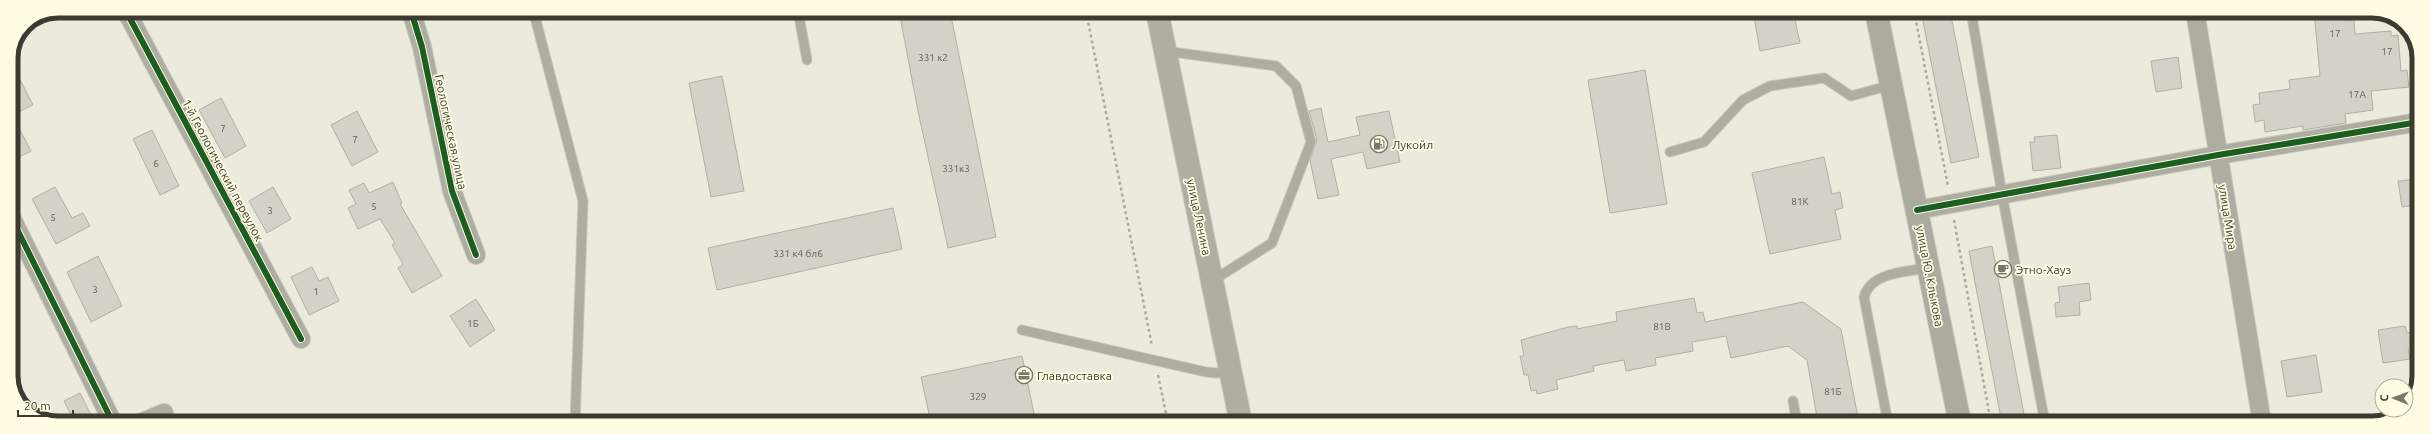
<svg xmlns="http://www.w3.org/2000/svg" width="2430" height="434" font-family="Ubuntu,sans-serif">
<style>
.building{fill:#d3d2c8;stroke:#b1b0a6}
.lines{fill:none;stroke-linecap:round;stroke-linejoin:round}
.service-casing{stroke:#c6c6bb;stroke-width:11}
.minor-casing{stroke:#c6c6bb;stroke-width:20}
.secondary-casing{stroke:#c6c6bb;stroke-width:24}
.primary-casing{stroke:#c6c6bb;stroke-width:24}
.path{stroke:#ababa1;stroke-width:2.5;stroke-dasharray:3 3;stroke-linecap:butt}
.service{stroke:#aeada2;stroke-width:9}
.minor{stroke:#aeada2;stroke-width:18}
.secondary{stroke:#acaba0;stroke-width:22}
.primary{stroke:#b0aea0;stroke-width:22}
.cycleway-casing{stroke:#fffce3;stroke-width:8}
.cycleway{stroke:#1b5e20;stroke-width:6}
.labels{text-anchor:middle;dominant-baseline:central;stroke-width:3.5;stroke-linejoin:round;paint-order:stroke}
.number-label{font-size:10px;fill:#626157}
.street-label{font-size:12px;fill:#3c3b31;stroke:#fffce3}
.poi-label{font-size:12px;fill:#3c3b31;stroke:#fffce3;text-anchor:start}
.rim{fill:none;stroke:#3c3b31;stroke-width:5}
</style>
<rect width="100%" height="100%" fill="#ebeadc"/>
<path class="building" d="M899 11H950L996 237 948 248 918 111Z
M1753 11H1793L1800 43 1760 51Z
M1921 11H1950L1979 157 1951 163Z
M2314 11H2345V21L2354 20 2355 34 2391 31V36L2398 35 2401 71 2407 70 2409 87 2371 91 2373 110 2345 114 2346 123 2303 130V126L2265 132 2264 120 2255 122 2253 105 2260 104 2259 93 2290 89 2289 80 2320 76Z
M2178 57 2182 88 2156 92 2151 61Z
M11 62 33 105 12 115 31 151 11 161Z
M1645 70 1667 204 1610 213 1588 80Z
M722 76 744 191 711 197 689 83Z
M221 98 246 146 225 158 199 110Z
M1321 108 1328 142 1360 135 1356 117 1389 111 1400 162 1367 169 1363 152 1331 159 1339 195 1318 199 1310 160 1317 140 1309 111Z
M357 111 378 152 352 166 331 125Z
M152 130 179 186 160 195 133 139Z
M2057 135 2061 168 2033 171 2030 142H2035L2034 137Z
M1824 157 1832 194 1840 192 1843 208 1835 210 1841 239 1770 254 1752 173Z
M2419 179V205L2402 207 2398 181Z
M393 182 402 203 400 204 442 276 412 293 398 268 403 264 392 245 395 243 380 219 358 229 348 208 356 204 349 190 364 183 369 193Z
M55 187 72 218 83 213 90 226 56 244 32 199Z
M273 187 291 219 267 233 249 201Z
M893 208 902 249 717 290 708 248Z
M1992 246 2024 414 2001 418 1969 251Z
M98 256 122 306 91 322 67 272Z
M312 267 319 281 328 277 339 301 309 315 291 277Z
M2089 283 2091 300 2079 302 2080 315 2056 317 2055 303 2060 302 2058 287Z
M1694 298 1697 313 1703 312 1705 322 1803 302 1841 329 1859 423H1818L1807 360 1788 346 1731 358 1726 336 1692 342 1693 351 1655 358 1656 365 1626 371 1624 360 1593 366 1594 371 1556 380 1558 389 1537 394 1536 390 1531 391 1528 375H1524L1520 356H1524L1521 340 1568 327 1577 326V329L1617 321 1616 312Z
M476 299 495 330 470 347 450 316Z
M2405 326 2407 333 2412 332 2414 348 2408 349 2410 359 2383 363 2378 330Z
M2316 355 2322 392 2287 397 2281 361Z
M1022 356 1036 423H931L921 377Z
M80 393 95 423H75L64 401Z"/>
<g class="lines">
<defs>
<path id="service" d="M530 11 535 17 583 201 575 423
M798 11 807 60
M1971 11 2002 194 2045 423
M1165 51 1276 66 1296 86 1311 142 1272 243 1212 281
M1670 152 1704 142 1743 100 1770 86 1824 78 1851 96 1891 85
M1022 330 1206 372 1217 373 1231 371
M1793 401 1797 423
M1888 423 1864 297C1871 272 1906 272 1928 268"/>
<path id="minor" d="M126 11 301 339
M411 11 422 47 452 191 476 255
M2195 11 2262 423
M1917 210 2218 155 2419 122
M11 217 113 423
M140 423 164 413"/>
<path id="secondary" d="M1876 11 1960 423"/>
<path id="primary" d="M1157 11 1241 423"/>
</defs>
<use href="#service" class="service-casing"/>
<use href="#minor" class="minor-casing"/>
<use href="#secondary" class="secondary-casing"/>
<use href="#primary" class="primary-casing"/>
<path class="path" d="M1086 11 1152 346
M1914 11 1948 186
M1954 220 1991 423
M1158 375 1168 423"/>
<use href="#service" class="service"/>
<use href="#minor" class="minor"/>
<use href="#secondary" class="secondary"/>
<use href="#primary" class="primary"/>
<defs>
<path id="cycleway" d="M126 11 301 339
M411 11 422 47 452 191 476 255
M1917 210 2218 155 2419 122
M11 217 113 423"/>
</defs>
<use href="#cycleway" class="cycleway-casing"/>
<use href="#cycleway" class="cycleway"/>
</g>
<defs>
<symbol id="fuel-ring" viewBox="-11 -11 22 22"><circle r="9.5" fill="#fffce3" stroke="#79786d" stroke-width="1.5"/><path d="M-5.5-6h7V0h2V4h1.3V-2.5L3-4.5l.8-.8L6-3V5H2.5V1h-1V6h-7ZM-4.2-4.7v3.2H.2V-4.7Z" fill="#79786d"/></symbol>
<symbol id="cafe-ring" viewBox="-11 -11 22 22"><circle r="9.5" fill="#fffce3" stroke="#79786d" stroke-width="1.5"/><path d="M-5.5-4.5H6V0H3Q3 3.5 0 3.5H-2.5Q-5.5 3.5-5.5 0ZM3-3.2v2h1.7v-2ZM-6 4.5H4V6H-6Z" fill="#79786d"/></symbol>
<symbol id="office-ring" viewBox="-11 -11 22 22"><circle r="9.5" fill="#fffce3" stroke="#79786d" stroke-width="1.5"/><path d="M-6-3h4V-5.5h4V-3h4V5H-6ZM-1-4.5V-3h2v-1.5ZM-6 0V1H6V0Z" fill="#79786d"/></symbol>
</defs>
<g fill-rule="evenodd">
<use href="#fuel-ring" x="1369" y="134" width="20" height="20"/>
<use href="#cafe-ring" x="1993" y="259" width="20" height="20"/>
<use href="#office-ring" x="1014" y="365" width="20" height="20"/>
</g>
<g class="labels">
<g class="number-label">
<text x="2335" y="33">17</text>
<text x="2387" y="51">17</text>
<text x="933" y="57">331 к2</text>
<text x="2357" y="94">17А</text>
<text x="223" y="128">7</text>
<text x="355" y="139">7</text>
<text x="156" y="163">6</text>
<text x="956" y="168">331к3</text>
<text x="1800" y="201">81К</text>
<text x="374" y="206">5</text>
<text x="270" y="210">3</text>
<text x="53" y="217">5</text>
<text x="798" y="253">331 к4 бл6</text>
<text x="95" y="289">3</text>
<text x="316" y="291">1</text>
<text x="473" y="323">1Б</text>
<text x="1662" y="326">81В</text>
<text x="1833" y="391">81Б</text>
<text x="978" y="396">329</text>
</g>
<g class="street-label">
<text transform="translate(451 132) rotate(78)">Геологическая улица</text>
<text transform="translate(223 170) rotate(62)">1-й Геологический переулок</text>
<text transform="translate(1199 217) rotate(78)">улица Ленина</text>
<text transform="translate(2228 217) rotate(81)">улица Мира</text>
<text transform="translate(1930 276) rotate(79)">улица Ю. Клыкова</text>
</g>
<g class="poi-label">
<text x="1392" y="144">Лукойл</text>
<text x="2016" y="269">Этно-Хауз</text>
<text x="1037" y="375">Главдоставка</text>
</g>
</g>
<path d="M0 0H2430V434H0ZM58 18H2372A40 40 0 0 1 2412 58V376A40 40 0 0 1 2372 416H58A40 40 0 0 1 18 376V58A40 40 0 0 1 58 18Z" fill="#fffce3" fill-rule="evenodd"/>
<path class="rim" d="M58 18H2372A40 40 0 0 1 2412 58V376A40 40 0 0 1 2372 416H58A40 40 0 0 1 18 376V58A40 40 0 0 1 58 18Z"/>
<g transform="translate(2394 398) rotate(271)"><circle r="19" fill="#fffce3" stroke="#b1af9c"/>
<path d="M0-3L7 15L0 10L-7 15Z" fill="#79786d"/>
<text y="-6" font-size="11" font-weight="bold" text-anchor="middle" fill="#3c3b31">С</text>
</g>
<path d="M18 410v6h55v-6" fill="none" stroke="#3c3b31" stroke-width="2"/>
<text x="24" y="410" font-size="12" fill="#3c3b31" stroke="#fffce3" stroke-width="3" paint-order="stroke">20 m</text>
</svg>
